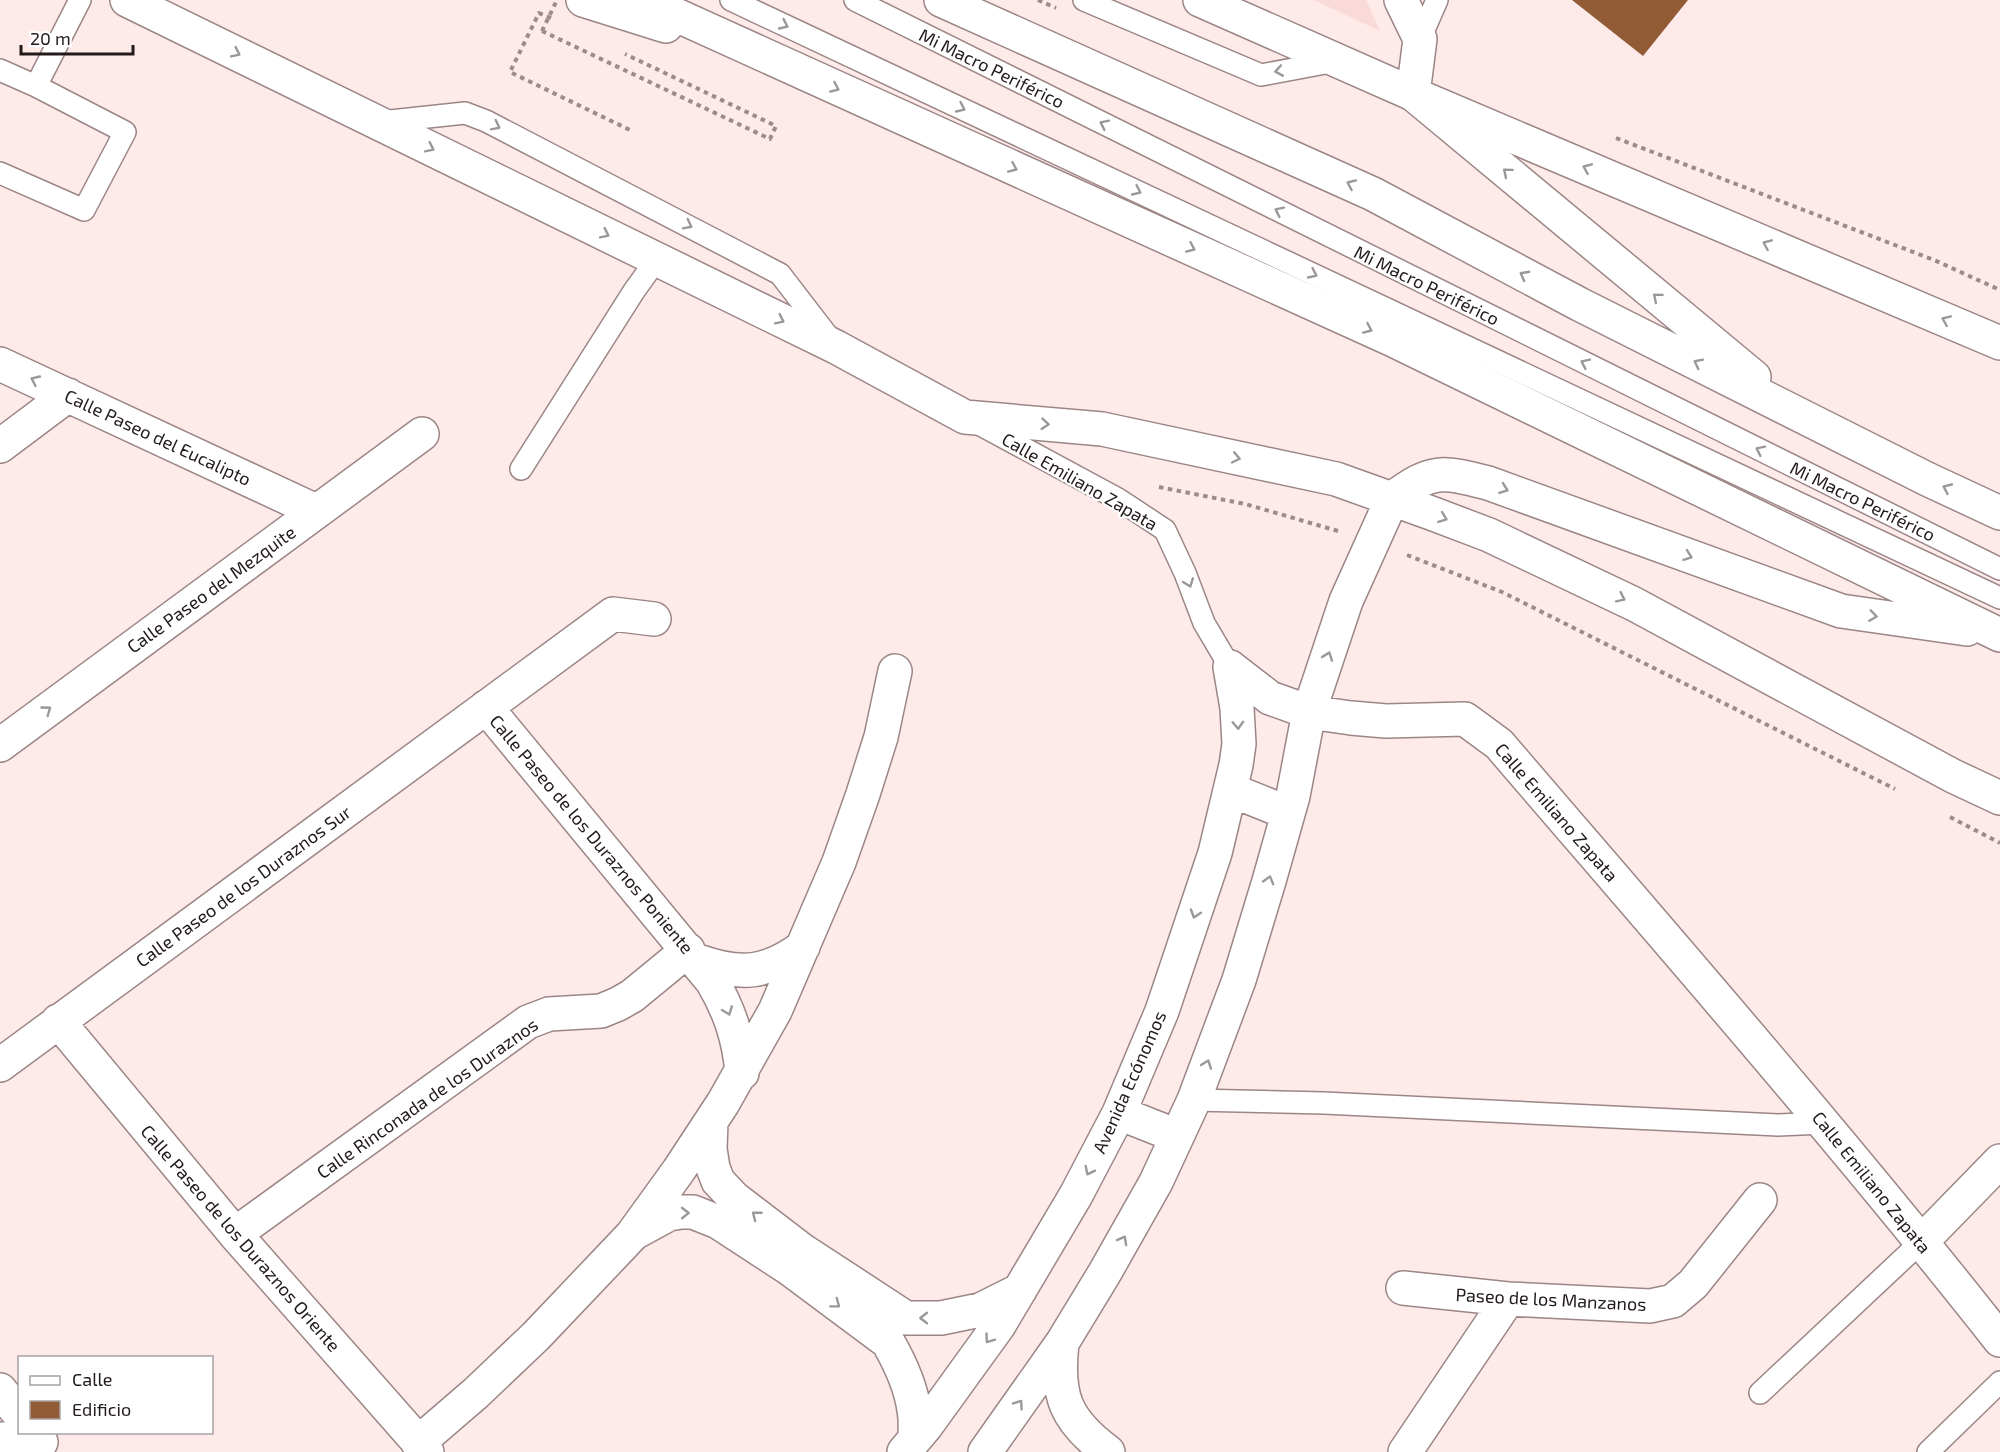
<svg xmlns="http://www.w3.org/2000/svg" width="2000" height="1452" font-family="'Exo 2',sans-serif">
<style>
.built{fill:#fadad9}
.building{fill:#915b36}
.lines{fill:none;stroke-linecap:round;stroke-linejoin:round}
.service-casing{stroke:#9b8685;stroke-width:24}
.minor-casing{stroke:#9b8685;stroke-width:36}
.trunk-casing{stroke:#9b8685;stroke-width:36}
.path{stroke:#9a8c8c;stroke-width:4;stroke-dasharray:4.5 4.5;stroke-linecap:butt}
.service{stroke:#fff;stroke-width:21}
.minor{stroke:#fff;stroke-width:33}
.trunk{stroke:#fff;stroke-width:33}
.path-bridge{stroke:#9a8c8c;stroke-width:4;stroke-dasharray:4.5 4.5;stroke-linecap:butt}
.oneway{stroke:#9c9898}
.labels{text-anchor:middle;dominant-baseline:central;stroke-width:4.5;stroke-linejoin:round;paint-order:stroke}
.street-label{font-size:18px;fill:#221a1a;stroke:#fff}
</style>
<rect width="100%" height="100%" fill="#fdeae9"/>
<path class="built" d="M1314 0H1366L1380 31Z"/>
<path class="building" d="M1572 0H1688L1643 56Z"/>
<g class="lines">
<defs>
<path id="service" d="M731 0 2000 598
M855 0 2000 569
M1084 0 1261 75 1336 61
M1420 39 1437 0
M0 70 36 86
M381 122 465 113 486 121 780 274 830 339
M0 173 84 210 125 132 36 86 80 0
M979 424 1118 499 1165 530 1185 573 1204 623 1230 667
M521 469 634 291 657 259
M1194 1100 1324 1103 1778 1125 1824 1123
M1760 1393 1922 1241
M1928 1452 2000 1382"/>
<path id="minor" d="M127 0 836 347 965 417 1102 429 1336 479 1431 513 1489 535 1634 604 1953 776 2000 798
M1200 0 1413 94 2000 343
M1401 0 1420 39 1413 94
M0 364 316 511
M0 446 68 395
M1230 667 1270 698 1309 712 1351 718 1386 721 1465 719 1499 744C1668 941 1839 1136 2000 1340
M486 707 712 981C730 1011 739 1039 742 1073
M0 745 422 434
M1231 790 1288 813
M698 961C741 976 766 974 803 947
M58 1021 235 1234 427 1452
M0 1065 613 614 654 619
M1119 1113 1177 1136
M711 1122 710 1149 713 1168 718 1181 734 1198 802 1250 906 1318H941L980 1310 1020 1290
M636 1232 669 1214 681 1212H693L718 1222 790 1269 888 1342C900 1363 911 1386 914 1410 916 1420 915 1430 915 1439
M235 1234 528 1022 549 1014 601 1011 618 1004 632 996 688 950
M1922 1241 2000 1161
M1403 1288 1508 1299 1650 1306 1673 1301 1693 1284 1760 1200
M1062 1343C1056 1396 1065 1420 1108 1452
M0 1390 20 1415
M0 1439 19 1438 41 1442
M418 1443 476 1393 536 1336 632 1235 679 1170 723 1103 775 1011 839 862 863 794 881 737 895 671
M904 1452 926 1426 999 1325 1076 1195 1119 1113 1162 1011 1215 853 1236 765 1239 744 1237 708 1230 667
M985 1452 1062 1343 1104 1274 1156 1182 1194 1100 1239 980 1269 881 1293 796 1309 712 1346 601 1392 499
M1405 1452 1508 1299"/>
<path id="trunk" d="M583 0 666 26
M643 0 1391 339 2000 635
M941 0 1373 194 1579 304 1927 479 2000 513
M1413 94 1754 377
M1392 499C1432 469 1441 471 1488 483L1841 611 1967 629"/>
</defs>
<use href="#service" class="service-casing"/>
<use href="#minor" class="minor-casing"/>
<use href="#trunk" class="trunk-casing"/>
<path class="path" d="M1038 0 1056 8
M551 18 539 13 510 72 632 131
M542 31 770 139 776 126 625 54
M1616 138 1934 260 2000 290
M1159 487 1245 504 1338 531
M1407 555 1502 592 1895 789
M1950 817 2000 843"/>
<use href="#service" class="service"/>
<use href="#minor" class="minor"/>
<use href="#trunk" class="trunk"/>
<path class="path-bridge" d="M542 31 557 0"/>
</g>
<defs><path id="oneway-chevron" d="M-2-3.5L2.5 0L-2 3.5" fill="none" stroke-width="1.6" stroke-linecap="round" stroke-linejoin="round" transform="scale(1.5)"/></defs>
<g class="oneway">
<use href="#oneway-chevron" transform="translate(784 25) rotate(25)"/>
<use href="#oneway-chevron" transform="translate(236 53) rotate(26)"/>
<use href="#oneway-chevron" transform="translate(1279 71) rotate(170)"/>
<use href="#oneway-chevron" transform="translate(835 88) rotate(24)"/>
<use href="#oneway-chevron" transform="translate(961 108) rotate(25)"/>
<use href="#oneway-chevron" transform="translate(1104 124) rotate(-154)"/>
<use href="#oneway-chevron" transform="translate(496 126) rotate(27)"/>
<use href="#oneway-chevron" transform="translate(430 148) rotate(26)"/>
<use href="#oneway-chevron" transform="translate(1013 168) rotate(24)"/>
<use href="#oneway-chevron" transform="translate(1587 168) rotate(-157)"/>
<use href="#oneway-chevron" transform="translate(1507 172) rotate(-140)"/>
<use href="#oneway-chevron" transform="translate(1351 184) rotate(-156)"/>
<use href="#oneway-chevron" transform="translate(1137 191) rotate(25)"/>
<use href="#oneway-chevron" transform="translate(1279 211) rotate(-154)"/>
<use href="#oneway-chevron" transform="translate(688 225) rotate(27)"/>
<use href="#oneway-chevron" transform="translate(605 234) rotate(26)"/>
<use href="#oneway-chevron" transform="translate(1767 244) rotate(-157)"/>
<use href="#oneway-chevron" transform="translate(1191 248) rotate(24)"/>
<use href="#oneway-chevron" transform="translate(1313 274) rotate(25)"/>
<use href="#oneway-chevron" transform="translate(1524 275) rotate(-152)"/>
<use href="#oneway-chevron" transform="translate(1657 297) rotate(-140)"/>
<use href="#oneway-chevron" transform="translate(780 320) rotate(26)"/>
<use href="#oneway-chevron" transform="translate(1946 320) rotate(-157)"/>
<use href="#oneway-chevron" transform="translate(1368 329) rotate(24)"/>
<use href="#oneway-chevron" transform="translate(1585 363) rotate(-154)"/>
<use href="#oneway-chevron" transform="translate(1698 363) rotate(-153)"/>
<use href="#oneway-chevron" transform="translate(35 380) rotate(-155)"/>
<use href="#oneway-chevron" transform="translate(1045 424) rotate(5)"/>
<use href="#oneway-chevron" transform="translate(1760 450) rotate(-154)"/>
<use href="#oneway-chevron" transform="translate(1236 458) rotate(12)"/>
<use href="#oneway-chevron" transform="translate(1947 488) rotate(-155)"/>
<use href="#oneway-chevron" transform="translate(1504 489) rotate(20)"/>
<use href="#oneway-chevron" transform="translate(1443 518) rotate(21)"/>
<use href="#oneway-chevron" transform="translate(1688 556) rotate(20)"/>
<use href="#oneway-chevron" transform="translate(1189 583) rotate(69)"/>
<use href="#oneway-chevron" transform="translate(1621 598) rotate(26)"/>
<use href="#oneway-chevron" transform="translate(1873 616) rotate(8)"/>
<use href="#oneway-chevron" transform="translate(1328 656) rotate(-71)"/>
<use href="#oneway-chevron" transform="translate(47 710) rotate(-36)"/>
<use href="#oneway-chevron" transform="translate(1238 725) rotate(88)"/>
<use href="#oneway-chevron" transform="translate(1269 880) rotate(-74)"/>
<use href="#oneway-chevron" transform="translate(1195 914) rotate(108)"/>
<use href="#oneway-chevron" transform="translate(728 1011) rotate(69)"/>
<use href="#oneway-chevron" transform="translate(1207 1064) rotate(-70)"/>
<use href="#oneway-chevron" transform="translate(1089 1171) rotate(117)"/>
<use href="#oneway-chevron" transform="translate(685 1213) rotate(-1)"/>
<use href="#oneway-chevron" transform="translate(756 1215) rotate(-142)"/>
<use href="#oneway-chevron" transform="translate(1123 1240) rotate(-61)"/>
<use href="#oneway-chevron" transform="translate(836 1304) rotate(37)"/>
<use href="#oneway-chevron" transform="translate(924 1318) rotate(-180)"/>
<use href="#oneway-chevron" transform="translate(989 1339) rotate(126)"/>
<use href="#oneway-chevron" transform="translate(1019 1404) rotate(-55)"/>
</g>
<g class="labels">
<g class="street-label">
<text transform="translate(992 68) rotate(26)">Mi Macro Periférico</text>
<text transform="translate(1427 285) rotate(26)">Mi Macro Periférico</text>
<text transform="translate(158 437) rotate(25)">Calle Paseo del Eucalipto</text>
<text transform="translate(1080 481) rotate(30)">Calle Emiliano Zapata</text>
<text transform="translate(1863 501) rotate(26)">Mi Macro Periférico</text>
<text transform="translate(211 589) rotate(-36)">Calle Paseo del Mezquite</text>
<text transform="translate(1557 812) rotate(49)">Calle Emiliano Zapata</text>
<text transform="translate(592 834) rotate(50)">Calle Paseo de los Duraznos Poniente</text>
<text transform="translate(243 886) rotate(-36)">Calle Paseo de los Duraznos Sur</text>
<text transform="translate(1129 1082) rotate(-66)">Avenida Ecónomos</text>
<text transform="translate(427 1098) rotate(-35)">Calle Rinconada de los Duraznos</text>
<text transform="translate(1872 1182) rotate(51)">Calle Emiliano Zapata</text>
<text transform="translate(241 1238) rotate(49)">Calle Paseo de los Duraznos Oriente</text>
<text transform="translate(1551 1299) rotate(3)">Paseo de los Manzanos</text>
</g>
</g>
<rect x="18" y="1356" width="195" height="78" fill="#ffffff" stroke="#a7a3a3" stroke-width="1.5"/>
<rect x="30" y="1376" width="30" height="9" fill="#ffffff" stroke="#a7a3a3" stroke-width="1.5"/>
<text x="72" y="1386" font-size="18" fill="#221a1a">Calle</text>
<rect x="30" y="1401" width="30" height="18" fill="#915b36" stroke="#a7a3a3" stroke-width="1.5"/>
<text x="72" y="1416" font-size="18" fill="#221a1a">Edificio</text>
<path d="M21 45v9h112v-9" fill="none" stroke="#221a1a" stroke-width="3"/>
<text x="30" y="45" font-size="18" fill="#221a1a" stroke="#ffffff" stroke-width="4.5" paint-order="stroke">20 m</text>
</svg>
